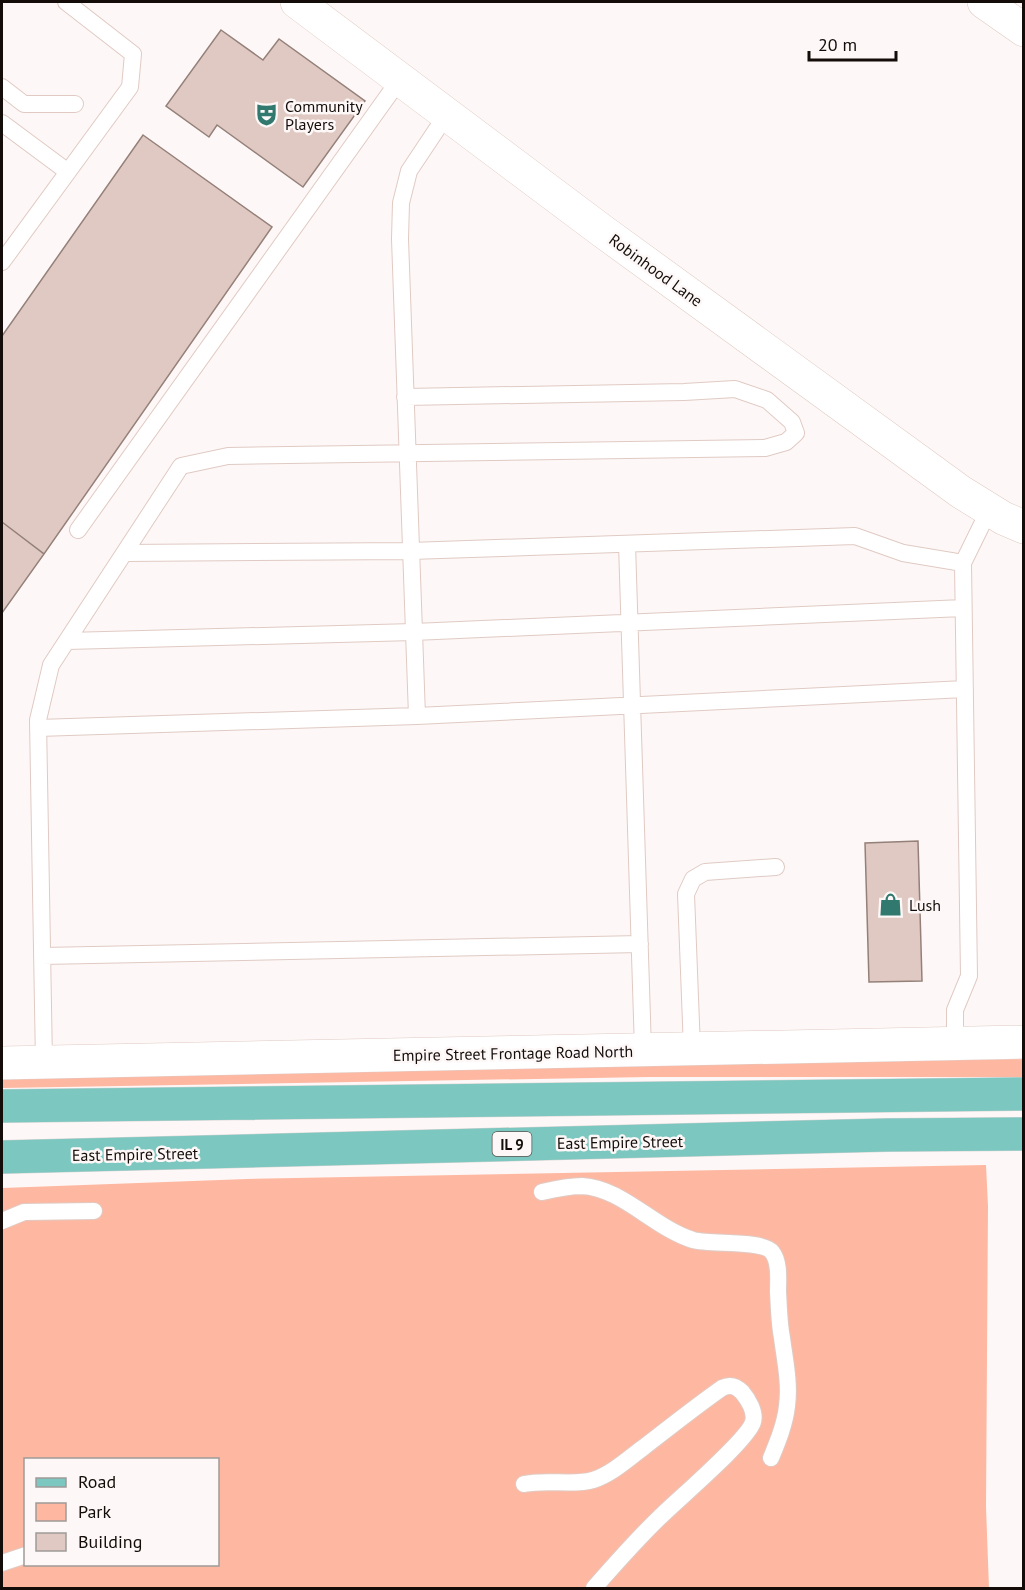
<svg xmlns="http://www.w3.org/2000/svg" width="1025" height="1590" font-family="'PT Sans',sans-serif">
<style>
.green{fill:#feb8a1;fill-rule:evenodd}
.building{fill:#dfc9c2;stroke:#948079;stroke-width:1.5}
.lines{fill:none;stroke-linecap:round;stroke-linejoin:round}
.lane-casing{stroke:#e0cac3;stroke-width:18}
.street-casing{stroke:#e0cac3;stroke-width:34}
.primary-casing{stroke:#d5d3d3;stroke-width:34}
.lane{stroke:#fff;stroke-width:16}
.street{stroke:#fff;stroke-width:33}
.primary{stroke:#7cc7bf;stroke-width:33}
.labels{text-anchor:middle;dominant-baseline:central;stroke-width:5;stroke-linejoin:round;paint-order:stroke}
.shield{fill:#fdf8f7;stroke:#595350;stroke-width:1.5}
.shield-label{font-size:15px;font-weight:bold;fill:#130c09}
.poi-label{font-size:16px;fill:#130c09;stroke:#fdf8f7;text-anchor:start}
.street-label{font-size:16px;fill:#130c09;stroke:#fdf8f7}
</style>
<rect width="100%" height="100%" fill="#fdf8f7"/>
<path class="green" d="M1024 1059 1023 1077H649L2 1088V1077Z
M986 1165 988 1206 986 1507 989 1588H2V1188L247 1179ZM26 1460H218V1564H26Z"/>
<path class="building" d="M221 30 263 60 279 39 365 101 303 187 217 125 209 137 166 106Z
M143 135 272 227 44 554 2 522V336Z
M2 522 44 554 2 613Z
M918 841 922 981 869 982 865 843Z"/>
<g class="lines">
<defs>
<path id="lane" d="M2 87 24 104H75
M2 123 68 172
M2 262 130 87 133 54 66 2
M78 530 400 79
M627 544 643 1050
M125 553 410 551 855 536 903 553 963 563
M67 641 414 632 963 608
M417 716 400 239 401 203 409 171 447 114
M38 728 417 716 965 689
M42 956 640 944
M955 1043V1010L969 976 963 563 989 510
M692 1049 686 894 693 879 705 872 776 867
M44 1063 38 720 51 665 181 466 228 456 765 448 786 442 796 433 792 422 767 400 735 389 684 392 405 397
M542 1192C555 1189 569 1186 582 1186 622 1188 654 1228 693 1240 711 1245 763 1240 772 1252 780 1262 778 1280 778 1292 779 1307 779 1323 782 1338 785 1361 790 1383 787 1406 785 1424 778 1441 771 1458
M2 1221 24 1212 94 1211
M524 1484C546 1479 574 1486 593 1480 612 1474 629 1458 644 1447 670 1427 695 1407 722 1388 730 1384 736 1386 742 1392 748 1399 756 1412 753 1422 748 1440 677 1500 660 1517 637 1539 615 1564 594 1588
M2 1563 26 1555"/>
<path id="street" d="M297 2 601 230 961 492 1003 518 1024 527
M984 2 1024 30
M2 1063 1024 1042"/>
<path id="primary" d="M2 1106 1024 1094
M2 1157 887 1135 1024 1134"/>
</defs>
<use href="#lane" class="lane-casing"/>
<use href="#street" class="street-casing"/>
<use href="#primary" class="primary-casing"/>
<use href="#lane" class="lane"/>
<use href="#street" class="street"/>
<use href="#primary" class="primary"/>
</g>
<defs>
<symbol id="theatre-bare" viewBox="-9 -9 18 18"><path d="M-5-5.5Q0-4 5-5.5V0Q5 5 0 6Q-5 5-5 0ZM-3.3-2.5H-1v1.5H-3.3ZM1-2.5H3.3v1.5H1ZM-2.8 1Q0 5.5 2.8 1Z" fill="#31786f" stroke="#fdf8f7" stroke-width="2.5" paint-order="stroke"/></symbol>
<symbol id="shop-bare" viewBox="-9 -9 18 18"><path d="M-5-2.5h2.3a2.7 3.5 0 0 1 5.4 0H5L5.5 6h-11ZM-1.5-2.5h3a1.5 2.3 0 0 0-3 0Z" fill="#31786f" stroke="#fdf8f7" stroke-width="2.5" paint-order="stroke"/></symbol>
</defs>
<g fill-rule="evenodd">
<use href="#theatre-bare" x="250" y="98" width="33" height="33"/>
<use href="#shop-bare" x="874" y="888" width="33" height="33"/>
</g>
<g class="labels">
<rect class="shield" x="492.5" y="1132" width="39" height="24" rx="4.5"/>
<g class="shield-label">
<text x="512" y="1144">IL 9</text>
</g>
<g class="poi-label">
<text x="285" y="106">Community<tspan x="285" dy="18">Players</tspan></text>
<text x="909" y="905">Lush</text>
</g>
<g class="street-label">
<text transform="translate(656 270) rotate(36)">Robinhood Lane</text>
<text transform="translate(513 1053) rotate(-1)">Empire Street Frontage Road North</text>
<text transform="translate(620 1142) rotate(-1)">East Empire Street</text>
<text transform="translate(135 1154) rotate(-1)">East Empire Street</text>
</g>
</g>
<rect width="1025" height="1590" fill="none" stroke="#130c09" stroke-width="6"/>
<rect x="24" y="1458" width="195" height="108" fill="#fdf8f7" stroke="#9f9a98" stroke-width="1.5"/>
<rect x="36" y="1478" width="30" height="9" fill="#7cc7bf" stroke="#9f9a98" stroke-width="1.5"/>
<text x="78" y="1488" font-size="18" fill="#130c09">Road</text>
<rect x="36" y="1503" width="30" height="18" fill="#feb8a1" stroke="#9f9a98" stroke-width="1.5"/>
<text x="78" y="1518" font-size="18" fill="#130c09">Park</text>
<rect x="36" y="1533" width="30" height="18" fill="#dfc9c2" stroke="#9f9a98" stroke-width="1.5"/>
<text x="78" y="1548" font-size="18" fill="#130c09">Building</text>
<path d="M809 51v9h87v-9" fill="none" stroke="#130c09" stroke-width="3"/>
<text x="818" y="51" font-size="18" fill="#130c09" stroke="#fdf8f7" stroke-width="4.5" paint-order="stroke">20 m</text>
</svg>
